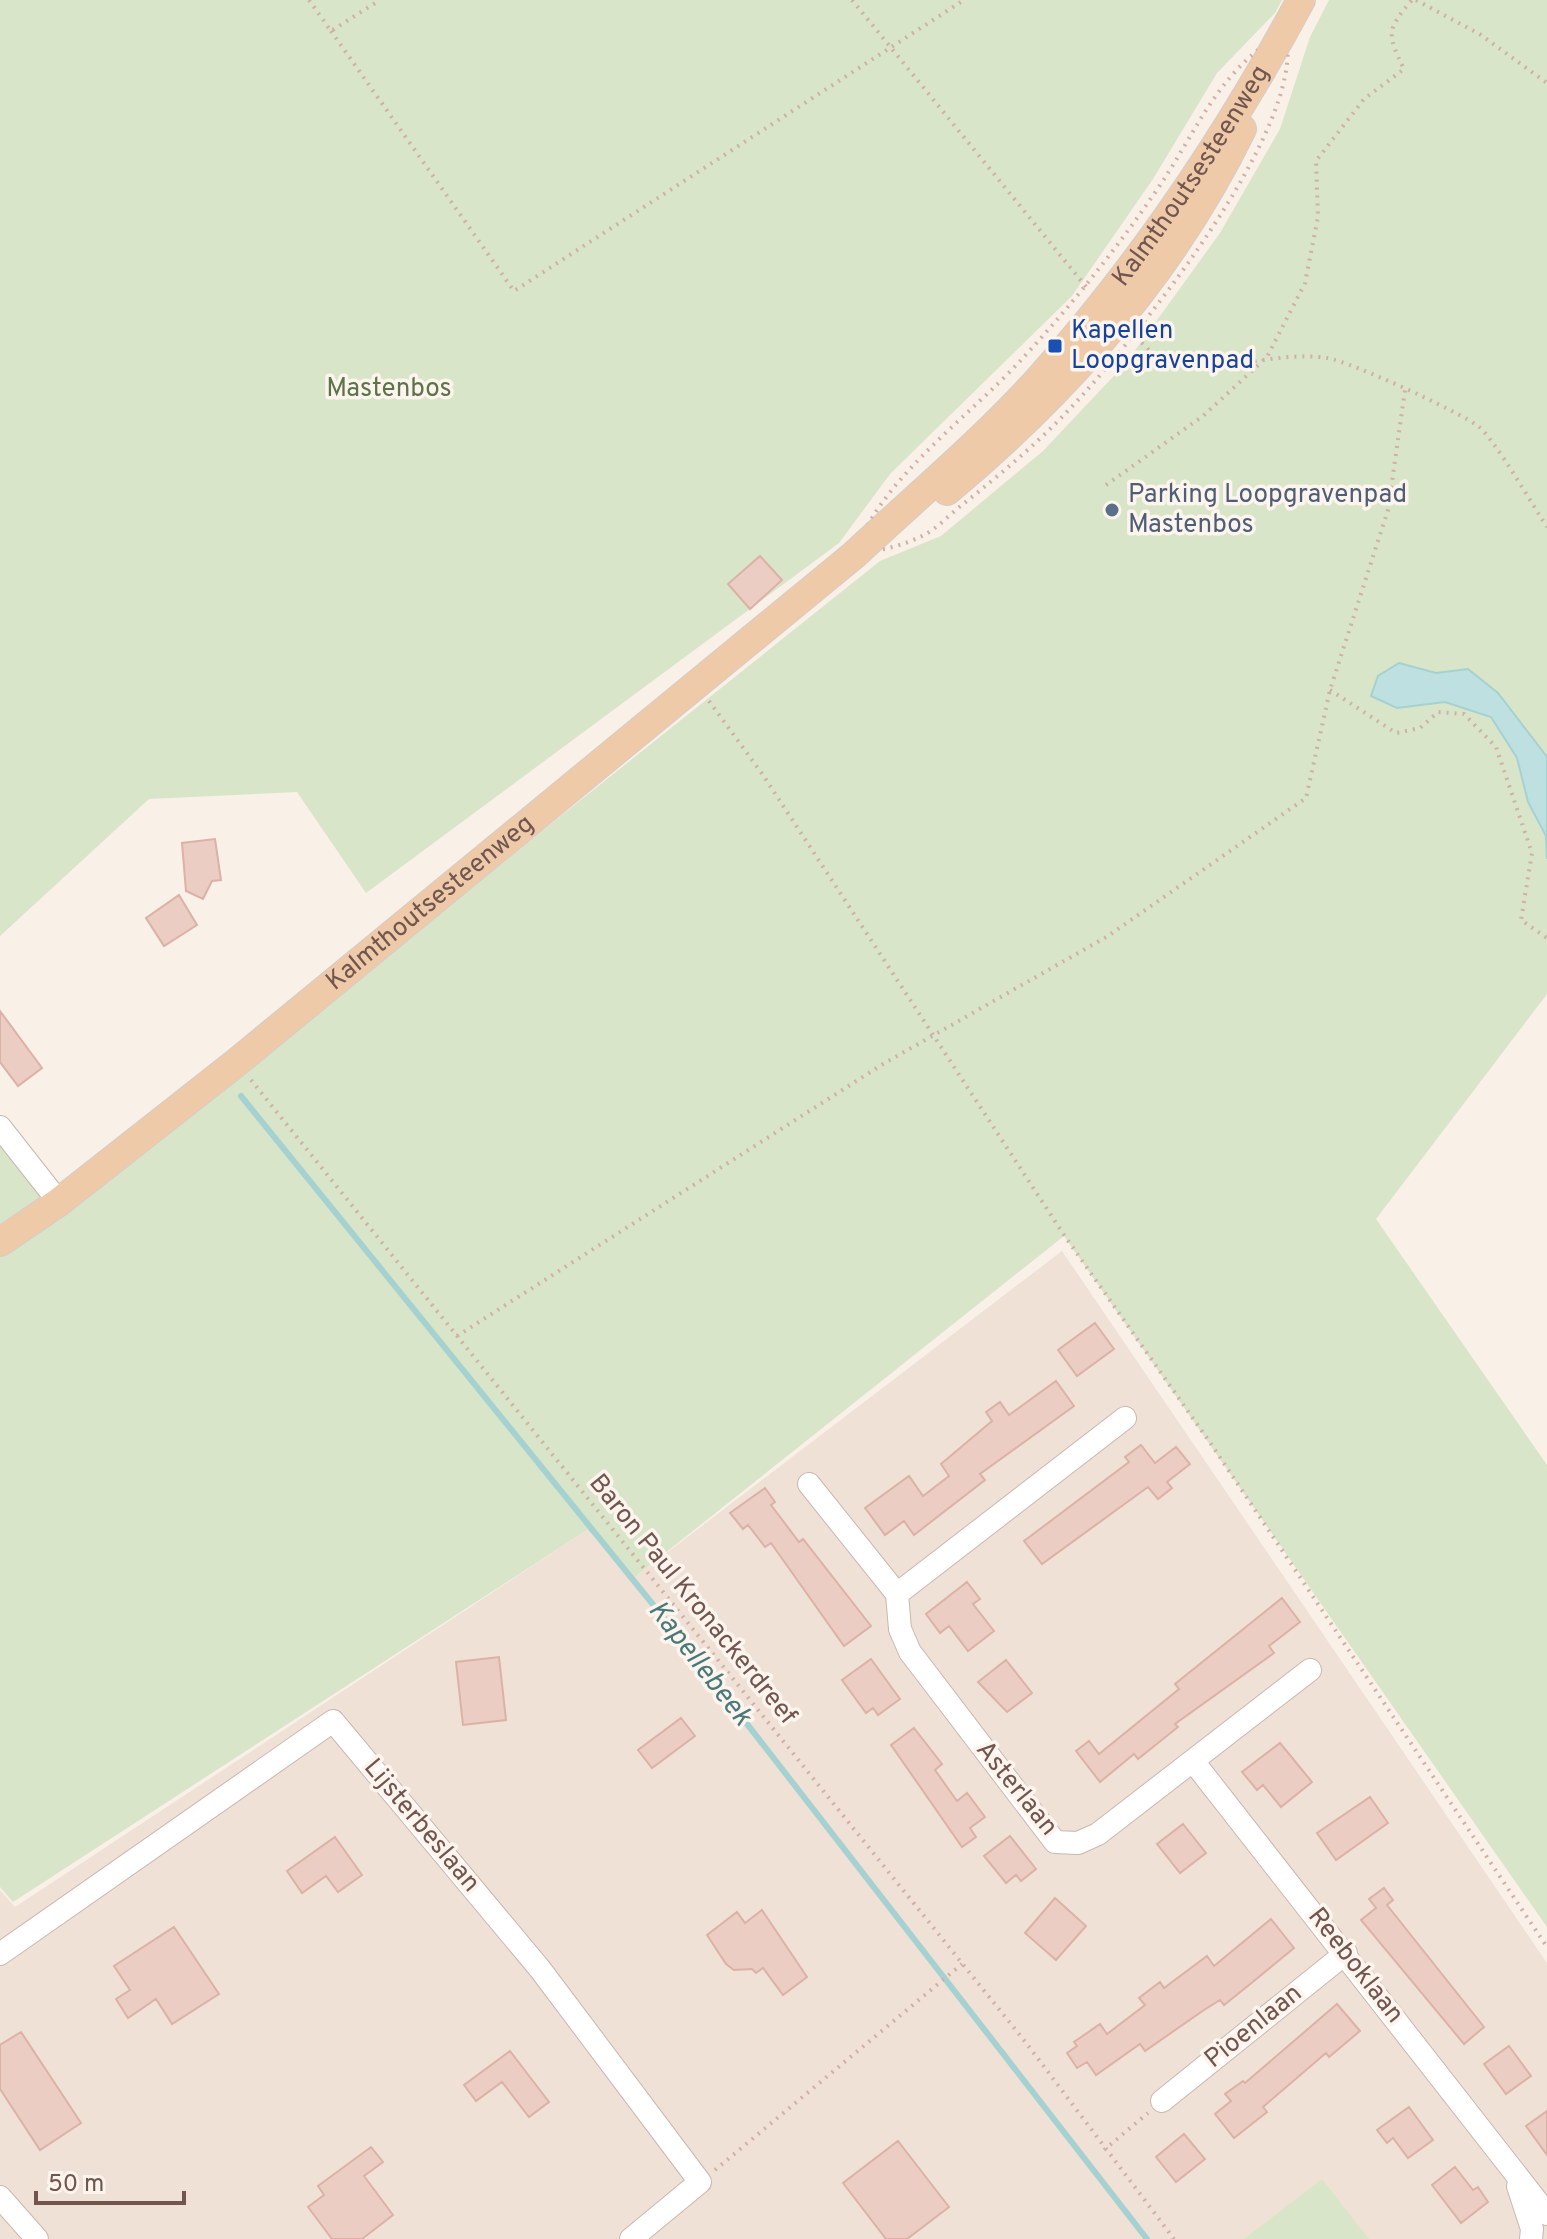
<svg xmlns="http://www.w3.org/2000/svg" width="1547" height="2239" font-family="Overpass,sans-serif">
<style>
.residential{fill:#f0e1d7}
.green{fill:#d8e5c8}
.water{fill:#bee0e0;stroke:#a6d1d1;stroke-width:2}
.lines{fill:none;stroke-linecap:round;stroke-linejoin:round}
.stream{stroke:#a6d1d1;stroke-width:6}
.building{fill:#ebcdc3;stroke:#dbb2a5;stroke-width:2}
.minor-casing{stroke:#cab7af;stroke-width:24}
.major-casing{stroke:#d4ccca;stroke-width:30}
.path{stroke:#d0b0a6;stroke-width:4;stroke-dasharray:2 6;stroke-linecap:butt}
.minor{stroke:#fff;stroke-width:22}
.major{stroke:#efcaa9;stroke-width:28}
.transit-dot{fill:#1a4fb4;stroke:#fcf4ed;stroke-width:3}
.service-dot{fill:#5c6f8a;stroke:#fcf4ed;stroke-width:3}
.labels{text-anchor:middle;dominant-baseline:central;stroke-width:7;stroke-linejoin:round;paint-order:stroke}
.street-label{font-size:26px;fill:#70564f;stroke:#fcf4ed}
.transit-label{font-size:26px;fill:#164399;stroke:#fcf4ed;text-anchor:start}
.park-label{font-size:26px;fill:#5c7449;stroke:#fcf4ed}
.service-label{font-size:26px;fill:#4e5e75;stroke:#fcf4ed;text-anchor:start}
.water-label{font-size:28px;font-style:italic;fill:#487979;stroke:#fcf4ed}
</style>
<rect width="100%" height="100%" fill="#f9f0e7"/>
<path class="residential" d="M1062 1251 1547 1963V2239H0V1890L15 1907 587 1530 635 1577Z"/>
<path class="green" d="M0 0H1282L1275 13 1217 73 1153 179 1072 296 890 474 839 543 366 893 297 792 149 799 0 936Z
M1329 0H1547V994L1376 1219 1547 1465V1927L1064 1236 635 1577 587 1530 13 1902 0 1887V1252L264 1053 880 561 941 536 1043 451 1126 363 1220 233 1280 129 1310 37Z
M0 1143 42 1196 0 1224Z
M1322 2179 1369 2239H1244Z"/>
<path class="water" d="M1399 663 1436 673 1468 669 1498 693 1547 757V859L1546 836 1528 802 1517 758 1491 717 1445 702 1397 708 1371 696 1378 676Z"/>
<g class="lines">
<path class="stream" d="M241 1096 685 1644 1147 2239"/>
</g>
<path class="building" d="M760 556 782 580 750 609 728 584Z
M215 839 221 880 212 881 203 899 186 891 182 843Z
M179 895 197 925 164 946 146 918Z
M0 1011 42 1068 18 1086 0 1062Z
M1095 1323 1114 1349 1077 1376 1058 1350Z
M1056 1381 1074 1406 980 1474 985 1480 914 1535 904 1521 885 1535 865 1508 909 1476 923 1496 949 1476 941 1464 992 1421 986 1412 1000 1402 1009 1415Z
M1141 1445 1155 1463 1176 1447 1190 1464 1167 1482 1172 1488 1158 1499 1148 1487 1042 1564 1024 1541 1129 1462 1125 1457Z
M765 1488 775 1502 771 1505 799 1542 803 1539 871 1626 844 1646 771 1543 765 1547 748 1525 743 1529 730 1513Z
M967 1582 980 1599 973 1604 994 1631 968 1651 949 1626 940 1633 926 1614Z
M1282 1598 1300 1622 1269 1646 1274 1653 1175 1724 1178 1727 1138 1759 1134 1754 1100 1782 1076 1751 1089 1741 1099 1754 1179 1689 1175 1684Z
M499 1657 506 1720 463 1725 456 1662Z
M871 1659 900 1699 878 1715 873 1708 866 1713 842 1680Z
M1006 1660 1032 1693 1007 1712 978 1682Z
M681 1718 695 1736 652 1768 638 1750Z
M914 1728 942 1764 935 1770 957 1801 967 1793 985 1817 970 1828 976 1837 962 1847 891 1745Z
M1280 1743 1312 1782 1281 1807 1263 1785 1257 1790 1242 1772Z
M1370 1797 1388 1823 1336 1860 1317 1833Z
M1183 1824 1206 1853 1180 1873 1157 1844Z
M1010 1836 1036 1869 1021 1881 1016 1875 1006 1883 984 1856Z
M335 1837 362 1875 338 1892 326 1876 302 1893 287 1871Z
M1384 1888 1393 1900 1387 1905 1484 2027 1464 2044 1361 1920 1376 1908 1369 1899Z
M1055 1898 1086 1926 1056 1960 1025 1933Z
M762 1910 807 1977 783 1995 763 1968 756 1973 752 1969 734 1970 726 1964 707 1935 737 1912 745 1923Z
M1271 1919 1294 1948 1249 1985 1224 2005 1220 2000 1204 2010 1145 2051 1140 2044 1096 2075 1087 2062 1077 2068 1067 2053 1077 2046 1074 2042 1100 2024 1107 2034 1145 2005 1139 1998 1160 1982 1164 1988 1207 1956 1214 1966Z
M174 1927 219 1994 172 2024 156 1999 128 2018 116 1999 130 1990 114 1966Z
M1337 2004 1360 2031 1329 2057 1326 2053 1263 2107 1267 2112 1234 2138 1215 2114 1231 2101 1225 2094 1243 2081 1245 2083Z
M21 2032 81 2123 40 2150 0 2089V2045Z
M1509 2046 1531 2076 1506 2094 1484 2064Z
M510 2051 549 2102 529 2117 502 2082 476 2101 464 2085Z
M1409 2107 1433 2140 1408 2158 1393 2138 1387 2143 1377 2130Z
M1547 2111V2155L1526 2126Z
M1184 2134 1205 2159 1176 2182 1156 2157Z
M898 2141 949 2207 907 2239H886L843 2183Z
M371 2147 383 2162 364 2176 393 2215 362 2239H332L308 2207 324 2195 318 2186Z
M1455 2167 1473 2190 1478 2187 1488 2202 1461 2223 1432 2185Z"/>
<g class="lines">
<defs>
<path id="minor" d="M0 1127 59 1202
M1125 1418 897 1594 900 1629 910 1652 1055 1842 1078 1843 1098 1834 1310 1670
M809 1484 897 1594
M1193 1761 1547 2214
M0 1954 333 1721 540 1969 700 2182 631 2239
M1162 2101 1346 1953
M1518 2186 1532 2229 1531 2239
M0 2197 37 2239"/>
<g id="major">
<path d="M947 491C1067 391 1173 271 1242 129"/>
<path id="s1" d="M0 1242 59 1202 237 1062 854 555C916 497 983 441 1039 379 1141 265 1229 134 1301 0"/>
</g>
</defs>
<use href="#minor" class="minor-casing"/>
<use href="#major" class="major-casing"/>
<path class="path" d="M309 0 331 31 380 0
M852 0 1087 288
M1416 0 1481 35 1547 83
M331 31 514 291 964 0
M1285 31C1312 124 1128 349 1063 416 1032 448 997 477 962 505 950 514 938 528 924 535 903 546 878 551 854 555 881 478 967 419 1022 359 1070 307 1114 252 1154 194 1199 130 1214 74 1285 31Z
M1136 337C1143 343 1150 353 1158 357 1208 381 1273 349 1327 358 1352 362 1457 411 1478 426 1494 438 1533 506 1547 527
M1106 485 1203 416 1267 357 1305 283 1318 217 1316 161 1364 99 1404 69C1387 34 1386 30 1412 0
M1330 690 1396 733 1420 728 1438 712 1464 714 1496 747 1532 853 1521 920 1547 938
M709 701 763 775 1064 1235 1211 1444 1547 1947
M251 1080 1027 2044 1174 2239
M457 1336 883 1064 1108 936 1306 798 1330 690 1388 510 1405 390
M1104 2150 1148 2113
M715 2170 962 1964"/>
<use href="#minor" class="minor"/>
<use href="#major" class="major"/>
</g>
<rect class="transit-dot" x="1047" y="338" width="16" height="16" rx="4"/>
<circle class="service-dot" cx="1112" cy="510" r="8"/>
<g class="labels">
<g class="street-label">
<text stroke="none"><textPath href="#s1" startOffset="1606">Kalmthoutsesteenweg</textPath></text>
<text stroke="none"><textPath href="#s1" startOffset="548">Kalmthoutsesteenweg</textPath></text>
<text transform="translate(692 1600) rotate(51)">Baron Paul Kronackerdreef</text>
<text transform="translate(1016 1789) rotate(51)">Asterlaan</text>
<text transform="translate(421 1826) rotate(50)">Lijsterbeslaan</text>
<text transform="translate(1355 1966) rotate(52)">Reeboklaan</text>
<text transform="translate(1254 2027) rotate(-39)">Pioenlaan</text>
</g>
<g class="transit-label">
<text x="1071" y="331">Kapellen<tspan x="1071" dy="30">Loopgravenpad</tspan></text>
</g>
<g class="park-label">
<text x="389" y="389">Mastenbos</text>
</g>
<g class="service-label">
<text x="1128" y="495">Parking Loopgravenpad<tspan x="1128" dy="30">Mastenbos</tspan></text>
</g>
<g class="water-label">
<text transform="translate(699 1664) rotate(52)">Kapellebeek</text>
</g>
</g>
<path d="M36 2191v12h148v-12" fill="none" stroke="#70564f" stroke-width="4"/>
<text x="48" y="2191" font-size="24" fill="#70564f" stroke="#fcf4ed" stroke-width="6" paint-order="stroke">50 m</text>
</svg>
